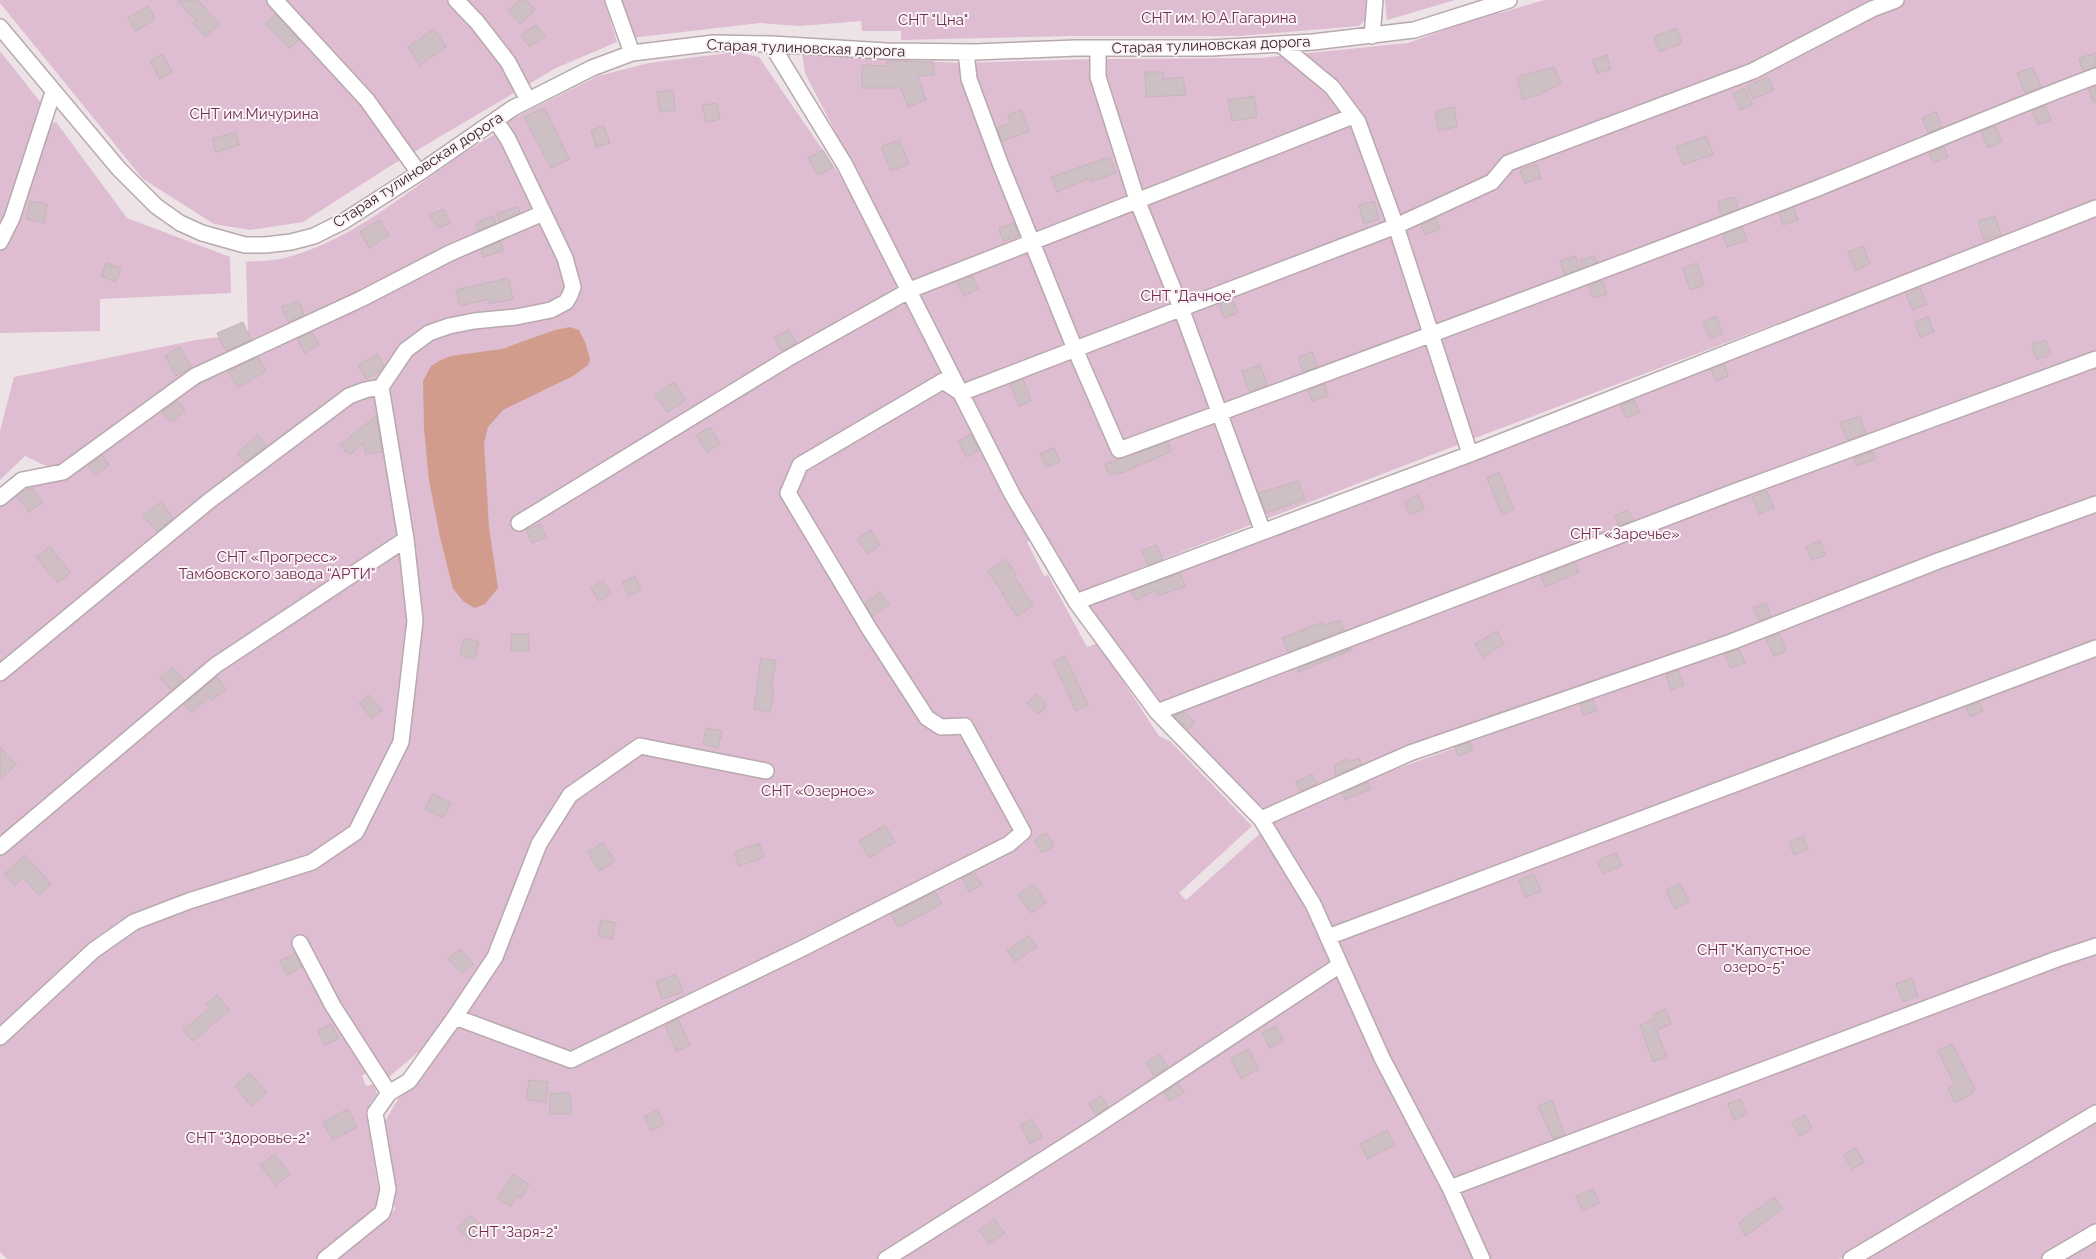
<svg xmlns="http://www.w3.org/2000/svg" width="2096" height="1259" font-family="Raleway,sans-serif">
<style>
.green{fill:#debcd1}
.water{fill:#d19c8b}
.building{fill:#cdbfc4;stroke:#c6b5bb}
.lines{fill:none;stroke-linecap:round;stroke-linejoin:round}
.minor-casing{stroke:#b8a9ad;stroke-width:18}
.minor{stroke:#fff;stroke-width:15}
.labels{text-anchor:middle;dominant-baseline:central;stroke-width:4;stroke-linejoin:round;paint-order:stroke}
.park-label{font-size:15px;fill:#752c52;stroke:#f9f3f6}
.street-label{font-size:15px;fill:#3e2227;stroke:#f9f3f6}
</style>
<rect width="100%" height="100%" fill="#ede3e6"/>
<path class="green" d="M0 0H604L617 42 556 68 387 168 303 222 250 230 214 224 143 179 0 3Z
M619 0H1367V18L1359 26 1239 36H1071L901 40V31H862L861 21 800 26 760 23 631 38Z
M1385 0H1455L1387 20Z
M1544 0H2096V498L1801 605 1671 658 1267 811 1193 748 1085 606 1688 368 2067 229 2062 215 1483 435 1073 594 805 73 802 54 959 63 1098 59 1260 58 1408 43 1499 10 1500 13Z
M0 51 41 103 37 116 44 125 56 122 127 218 230 257 231 293 100 299V331L0 333Z
M736 52 759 57 844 181 1030 540 1027 542 1044 576 1048 575 1087 647 1098 643 1159 736 1170 741 1252 826 1179 893 1186 900 1275 820 1338 790 1675 668 1775 625 2096 512V1105L1839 1259H337L395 1210 382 1126 446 1019 421 1050 389 1077 376 1066 362 1076 366 1086 374 1084 377 1094 370 1103 367 1116 381 1204 363 1222 318 1259H7L0 1252V1045L79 973 0 1029V504L35 485 49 483 70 471 44 465 25 456 0 480V431L14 377 196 340 248 333 246 262C259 261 272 261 284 258 369 237 431 166 508 127L506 122 598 76 649 63Z
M2096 1117V1259H1859Z"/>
<path class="water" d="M570 327 579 330 585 342 590 359 588 365 573 376 503 410 488 427 484 443 489 527 498 588 485 604 475 608 464 602 453 589 440 537 429 480 424 428 423 381 431 366 441 360 451 356 502 349 555 330Z"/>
<path class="building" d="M177 0H198L219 24 205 37 193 23 196 21Z
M520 0H526L535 10 520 24 508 10Z
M148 6 155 19 136 31 128 18Z
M275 14 299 40 289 48 265 24Z
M536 25 545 36 529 47 521 35Z
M1676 28 1682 43 1660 52 1654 37Z
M434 29 446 47 420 65 408 47Z
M2096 53V67L2083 71 2079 58Z
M162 54 172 72 160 79 150 61Z
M1607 55 1611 69 1597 73 1593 60Z
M887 61 933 62 934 75 918 76 926 100 908 107 901 88H862V65L887 66Z
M1554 67 1561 83 1538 95 1523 99 1517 77Z
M2033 67 2041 87 2025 93 2017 73Z
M1145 72H1163V79L1183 77 1186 95 1146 97Z
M1768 77 1774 90 1753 99 1747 86Z
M2096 86V102H2093L2089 89Z
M1745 88 1752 105 1740 110 1733 94Z
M673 90 675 110 660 112 657 92Z
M1254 96 1257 117 1232 121 1228 100Z
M717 103 720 119 706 122 702 105Z
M2045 106 2051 120 2038 125 2032 111Z
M1454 107 1457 127 1439 130 1435 111Z
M545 108 569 159 551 168 524 117Z
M1021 110 1029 131 1002 141 997 128 1011 123 1008 115Z
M1936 112 1942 127 1928 133 1922 118Z
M604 126 610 143 596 147 591 130Z
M1995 126 2002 142 1988 148 1981 131Z
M235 132 239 145 216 152 212 139Z
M1706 136 1713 154 1683 165 1676 147Z
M899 140 909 164 891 171 881 147Z
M1944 147 1948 157 1933 163 1929 153Z
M823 150 833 167 818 175 808 158Z
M1110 157 1116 173 1091 182 1090 178 1057 192 1051 177Z
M1537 164 1541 178 1525 183 1520 170Z
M1735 197 1738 209 1721 215 1718 201Z
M30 201 47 204 44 223 26 219Z
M1374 201 1379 219 1364 224 1359 205Z
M518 207 520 213 499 222 497 213Z
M1794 207 1798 220 1783 225 1779 213Z
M444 209 450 223 438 228 430 215Z
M494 216 496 223 478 231 475 223Z
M1995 216 2001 235 1984 240 1978 221Z
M1436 218 1440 229 1425 235 1421 225Z
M380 220 389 235 369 248 360 232Z
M1014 223 1019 236 1003 241 999 228Z
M1742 227 1747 240 1727 247 1723 235Z
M501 241 503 251 483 257 481 250Z
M1863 246 1870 264 1855 270 1848 252Z
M1575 256 1580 269 1565 275 1560 261Z
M1594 256 1597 263 1583 268 1580 260Z
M106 263 121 268 116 282 101 276Z
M1697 263 1704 285 1690 290 1683 268Z
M972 276 979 288 964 296 957 282Z
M508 278 513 299 490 304 489 299 460 306 456 290Z
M1602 280 1607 294 1593 298 1589 286Z
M1920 288 1927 304 1913 310 1906 295Z
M1232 299 1238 313 1224 318 1219 304Z
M299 301 304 315 289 322 281 307Z
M1716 316 1723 334 1710 339 1703 322Z
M1928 317 1934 332 1920 337 1915 322Z
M243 322 251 340 226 351 217 333Z
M788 330 797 343 782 351 774 338Z
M312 332 319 345 305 353 297 339Z
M2046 340 2051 355 2036 359 2032 344Z
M180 347 191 367 176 376 165 356Z
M1312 352 1318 367 1303 372 1298 357Z
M377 354 384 366 380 371 366 379 358 365Z
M258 357 266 371 238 388 228 371Z
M1724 364 1728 376 1716 381 1711 369Z
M1260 365 1267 385 1249 392 1242 371Z
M1023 379 1031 401 1019 406 1010 384Z
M674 382 686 400 668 412 655 395Z
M1324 384 1328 396 1312 401 1308 390Z
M1634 400 1640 412 1626 418 1620 405Z
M177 401 185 410 171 422 162 412Z
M376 416 382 452 366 454 364 443 349 455 340 445Z
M1860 416 1866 433 1847 440 1840 423Z
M710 427 720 444 707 452 696 435Z
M971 434 979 450 967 457 958 442Z
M257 435 267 445 245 462 237 453Z
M1168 442 1172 451 1124 472 1109 475 1105 464Z
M1054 448 1060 462 1046 467 1040 454Z
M1873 451 1876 459 1857 466 1854 458Z
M102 455 109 465 95 475 88 465Z
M1499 473 1514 510 1502 515 1487 478Z
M1298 481 1305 499 1266 513 1259 493Z
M32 488 43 502 29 512 17 496 26 489Z
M1767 491 1774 508 1759 514 1752 497Z
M1418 495 1424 509 1410 515 1404 502Z
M161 502 173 518 157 532 143 515Z
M1628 510 1633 520 1619 526 1614 516Z
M540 524 546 537 532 543 526 530Z
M871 530 880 545 867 554 857 539Z
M1820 541 1826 555 1812 560 1806 547Z
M1156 545 1163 559 1148 565 1142 551Z
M50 546 70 573 58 583 36 557Z
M1006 559 1016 574 1014 575 1033 606 1017 616 988 571Z
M1575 562 1579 572 1545 587 1541 576Z
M1180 573 1185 586 1158 596 1156 590 1136 600 1131 591Z
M635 576 641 590 629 596 622 582Z
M603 581 611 594 599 601 591 588Z
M880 592 889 604 872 616 865 603Z
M1766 603 1771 616 1759 621 1753 608Z
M1340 620 1344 630 1288 652 1282 638 1323 622 1325 625Z
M1497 631 1504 644 1483 657 1475 644Z
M1779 633 1786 651 1774 656 1766 638Z
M511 634H529V651H511Z
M464 638 479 642 475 659 460 655Z
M1352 648V650L1298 672 1297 668Z
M1739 649 1745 663 1730 668 1725 654Z
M1065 656 1088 705 1076 711 1053 662Z
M761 658 776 661 771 689 774 690 770 712 754 709Z
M172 667 184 680 171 690 160 678Z
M1678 670 1684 685 1671 690 1666 675Z
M217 677 226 689 211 700 209 697 192 713 184 704Z
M1037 694 1045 702V708L1038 714 1027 703Z
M369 695 382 710 372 719 359 703Z
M1593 700 1597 711 1584 715 1580 704Z
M1979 702 1983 711 1970 717 1966 707Z
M1184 712 1195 723 1188 730 1174 716Z
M706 728 722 731 718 748 703 744Z
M1470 742 1473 750 1458 756 1455 747Z
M0 747 16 765 0 780Z
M1359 758 1361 764 1336 776 1334 770 1336 769 1335 765 1347 759 1349 762Z
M1312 774 1317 784 1300 791 1296 782Z
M1368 782 1371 789 1345 800 1343 793Z
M432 794 451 803 443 818 425 809Z
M885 825 895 842 869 858 859 841Z
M1046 833 1054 846 1042 853 1034 840Z
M1803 836 1808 849 1794 855 1789 842Z
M603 842 615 861 599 871 588 852Z
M759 843 764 857 739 866 734 852Z
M1616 853 1622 865 1603 874 1597 861Z
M25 855 51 884 39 895 23 878 15 885 4 874Z
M974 872 982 884 969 892 962 878Z
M1534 874 1541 891 1525 897 1519 880Z
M1680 883 1689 902 1675 909 1666 890Z
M1033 884 1046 902 1031 913 1018 895Z
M935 892 942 904 898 927 891 914Z
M601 920 616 923 612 939 598 936Z
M1029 936 1037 947 1015 962 1007 950Z
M460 949 473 964 462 974 448 959Z
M295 953 302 967 287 975 280 961Z
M676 974 683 992 662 999 656 982Z
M1912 978 1918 996 1903 1002 1896 984Z
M217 995 230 1010 193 1041 183 1030 210 1008 206 1004Z
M1665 1009 1671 1024 1659 1029 1652 1015Z
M678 1019 690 1045 676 1051 665 1025Z
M1652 1019 1667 1057 1653 1062 1640 1025Z
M331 1024 339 1038 325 1045 318 1031Z
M1276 1026 1284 1041 1270 1048 1262 1033Z
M1952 1044 1975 1090 1972 1091 1973 1093 1955 1103 1948 1089 1955 1085 1938 1051Z
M1248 1049 1259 1069 1241 1079 1231 1058Z
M1160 1054 1168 1067 1154 1076 1146 1063Z
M250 1073 267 1093 251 1106 235 1086Z
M529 1080 548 1082 546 1102 526 1100Z
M1178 1083 1184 1092 1170 1101 1164 1092Z
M570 1092 572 1114H550V1094Z
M1101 1096 1108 1107 1096 1115 1089 1104Z
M1741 1099 1747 1114 1734 1120 1728 1104Z
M1552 1100 1565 1135 1553 1139 1538 1106Z
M348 1109 357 1127 333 1140 323 1122Z
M657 1110 664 1124 651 1131 644 1117Z
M1805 1115 1812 1129 1799 1136 1792 1122Z
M1032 1119 1042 1137 1030 1144 1020 1125Z
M1387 1130 1395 1145 1368 1159 1360 1144Z
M1855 1148 1864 1162 1852 1169 1844 1155Z
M274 1154 290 1174 276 1185 260 1165Z
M513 1174 529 1184 521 1198 517 1196 511 1207 497 1198Z
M1593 1189 1599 1203 1582 1211 1576 1196Z
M1774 1197 1783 1209 1745 1236 1739 1223Z
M470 1215 482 1226 471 1240 458 1229Z
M994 1219 1005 1233 989 1244 979 1230Z"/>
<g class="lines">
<defs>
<path id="minor" d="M275 0 367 100 419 173
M456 0 477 22 508 62 528 100
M613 0 632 53
M0 27 119 169 156 206 180 223 202 233 245 245H265L291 242 314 236 344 221 419 173 513 108 592 68 632 53 714 43 771 44 886 51 975 52 1076 48H1211L1313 42 1414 30 1509 0
M1372 36 1375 0
M771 44 845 165 1013 496 1076 602 1157 712 1261 819 1313 904 1382 1058 1450 1188 1482 1259
M1280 44 1332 87 1358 122 1396 226 1492 182 1508 163 1753 71 1872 9 1896 0
M1098 48V77L1137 200 1181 308 1263 532
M966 52 969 79 1000 163 1075 349 1119 450C1352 364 1586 278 1818 188 1911 151 2002 111 2096 76
M0 242 12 218 53 92
M0 498 22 480 63 472 195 376 361 299 450 253 543 213
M519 523 787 359 910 290 1353 116
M1076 602 1470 454 2096 208
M0 673 209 501 349 396 365 390 381 387
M1157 712 1731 493 2096 359
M766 771 640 746 570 795 539 844 495 957 455 1017 571 1060 799 950 1009 844 1023 832 965 726 941 727 927 718 870 630 788 493 800 465 943 381 961 393 1396 226 1470 454
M1261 819 1410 753 1731 642 1938 561 2096 504
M0 847 216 665 406 539
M1328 937 2096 648
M300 943 333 1006 389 1093 409 1081 455 1017
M0 1037 94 950 134 922 189 901 312 862 356 832 401 742 415 621 406 539 381 387 406 350 429 333 449 326 474 321 516 317 551 310 566 302 570 295 573 287 565 258 508 139 496 121
M1450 1188 2057 959 2096 946
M325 1259 382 1213 384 1208 388 1189 375 1113 389 1093
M886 1259 1090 1130 1340 965
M1851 1259 2096 1113
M2050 1259 2096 1232"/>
</defs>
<use href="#minor" class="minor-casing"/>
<use href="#minor" class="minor"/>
</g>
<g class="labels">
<g class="park-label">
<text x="1219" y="18">СНТ им. Ю.А.Гагарина</text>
<text x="933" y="20">СНТ "Цна"</text>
<text x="254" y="114">СНТ им.Мичурина</text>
<text x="1188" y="296">СНТ "Дачное"</text>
<text x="1625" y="534">СНТ «Заречье»</text>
<text x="277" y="557">СНТ «Прогресс»<tspan x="277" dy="17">Тамбовского завода “АРТИ”</tspan></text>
<text x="818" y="791">СНТ «Озерное»</text>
<text x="1754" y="950">СНТ "Капустное<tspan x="1754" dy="17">озеро-5"</tspan></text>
<text x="248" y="1138">СНТ "Здоровье-2"</text>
<text x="513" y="1232">СНТ "Заря-2"</text>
</g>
<g class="street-label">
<text transform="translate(1211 45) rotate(-2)">Старая тулиновская дорога</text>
<text transform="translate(806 48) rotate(2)">Старая тулиновская дорога</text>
<text transform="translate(418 170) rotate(-33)">Старая тулиновская дорога</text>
</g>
</g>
</svg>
